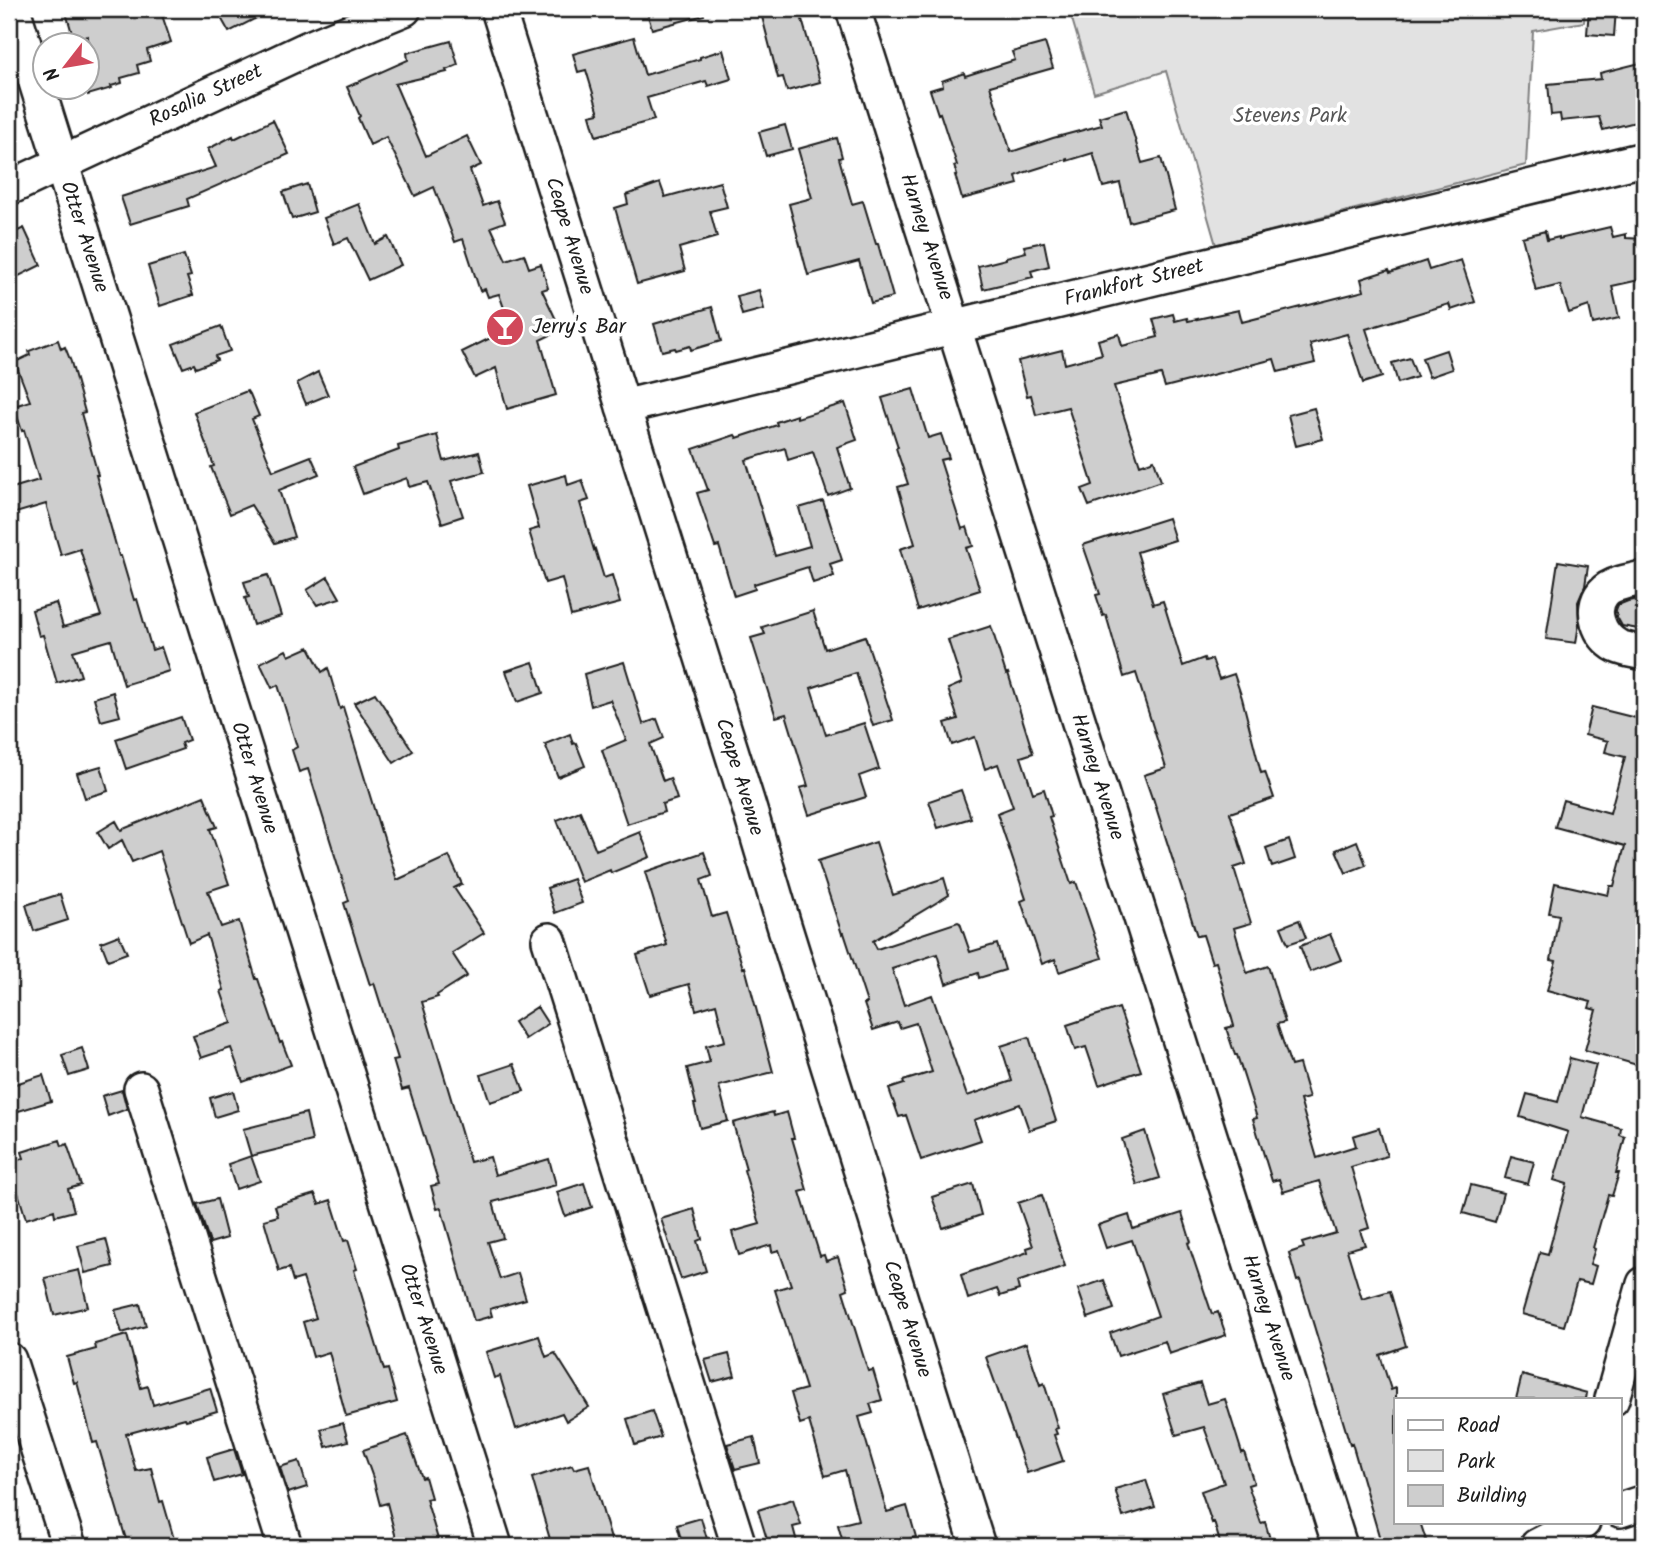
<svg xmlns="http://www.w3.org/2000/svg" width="1653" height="1555" font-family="Kalam,sans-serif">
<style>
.green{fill:#e2e2e2;stroke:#7f7f7f;stroke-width:2}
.building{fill:#cecece;stroke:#1c1c1c;stroke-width:2}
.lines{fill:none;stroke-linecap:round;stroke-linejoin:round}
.minor-casing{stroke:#1c1c1c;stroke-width:38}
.minor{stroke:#fff;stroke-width:33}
.labels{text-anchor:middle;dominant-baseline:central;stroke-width:7;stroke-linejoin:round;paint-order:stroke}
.street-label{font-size:21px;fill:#1c1c1c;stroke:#fff}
.park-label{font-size:21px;fill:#575757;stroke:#fff}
.poi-label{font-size:21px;fill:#1c1c1c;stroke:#fff;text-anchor:start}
</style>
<rect width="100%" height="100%" fill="#fff"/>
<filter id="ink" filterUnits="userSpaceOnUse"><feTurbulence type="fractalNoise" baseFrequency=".0143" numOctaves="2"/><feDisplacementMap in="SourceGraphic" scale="14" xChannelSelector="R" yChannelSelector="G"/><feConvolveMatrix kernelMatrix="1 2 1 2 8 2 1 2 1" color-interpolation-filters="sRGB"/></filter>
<g filter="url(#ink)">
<path class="green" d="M1069 9H1585L1584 22 1533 31 1526 165 1216 245 1166 71 1094 93Z"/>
<path class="building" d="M65 9H160L171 42 147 50 150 61 137 65 139 73 121 78 122 83 111 86 112 88 88 95V36L74 40Z
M216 9H274L229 32Z
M646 9H703L704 15 652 29Z
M760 9H799L820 82 787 91 783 77 778 78Z
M1589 9H1616L1614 36 1587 34Z
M634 37 645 75 700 59V57L723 50 731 79 708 86 706 81 647 98 654 120 596 136 590 115 599 113 586 70 578 72 573 54Z
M451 41 458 65 446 70 447 72 395 84 426 156 467 136 481 165 470 170 483 206 497 201 505 222 491 227 506 260 524 254 529 268 541 264 548 288 542 290 561 330 540 340 556 395 507 409 496 368 475 378 462 352 511 328 499 294 488 297 485 289 480 291 463 239 455 242 434 187 415 196 386 137 370 145 358 118 360 116 347 87 408 60 407 53Z
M1045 43 1053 68 990 86 1011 152 1053 138 1102 125 1099 117 1126 109 1142 163 1161 158 1175 210 1129 222 1120 183 1103 187 1093 153 1067 161V159L1023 173 1016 176 1018 184 962 199 955 175H957L954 166 957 165 940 113 938 114 930 90 943 86 942 81 964 73 965 76 1015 60 1012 52Z
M1644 62V120L1603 130 1599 117 1561 121 1560 114 1551 115 1548 84 1601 79 1600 73Z
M273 120 289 154 187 199 189 206 130 224 121 197 216 167 208 149 233 136 234 139Z
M785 125 792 149 766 156 759 132Z
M837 138 842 157 839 158 852 204 863 201 876 244H878L893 297 871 303 859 261 808 275 789 204 812 198 798 149Z
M720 182 727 207 710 211 717 237 679 248 685 271 637 284 615 208 628 204 626 195 660 183 665 197Z
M307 184 315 212 292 219 283 192Z
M359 204 375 244 388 237 401 265 368 280 348 238 334 244 324 218Z
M1610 227 1613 237 1626 234V238L1644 239V279L1612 286 1619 318 1593 324 1589 306 1569 313 1560 285 1536 291 1522 237 1545 231 1547 240 1559 237V239Z
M24 228 41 265 17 277 9 259V235Z
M1044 242 1049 266 1031 271 1033 277 983 289 978 266 1006 259V257L1026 252 1024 246Z
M184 255 191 276 187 277 193 295 160 306 148 266Z
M1461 260 1475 302 1451 310 1449 304 1366 329 1382 377 1363 383 1347 334 1310 344 1315 363 1278 372 1274 359 1165 387 1161 375 1114 386 1140 465 1154 460 1161 481 1089 506 1082 489 1093 485 1068 407 1036 415 1031 395 1027 396 1018 361 1062 350 1065 364 1102 354 1098 340 1119 334 1122 346 1158 337 1153 319 1173 314 1175 321 1187 318 1188 321 1239 310 1242 322 1364 291 1361 279 1389 270 1390 273 1426 261 1429 270Z
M759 290 764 309 742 315 737 296Z
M712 307 721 341 691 350 690 346 676 350 675 348 662 351 654 324Z
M221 326 230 351 215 356 217 360 196 368 194 364 183 368 173 344Z
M58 340 61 349 65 347 71 362 85 412 81 413 98 475H96L119 556H121L134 600 137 599 152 650 161 647 169 671 124 685 111 640 73 651 81 676 57 683 43 635 39 636 32 610 56 603 63 627 101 616 99 610 80 549 61 555 46 504 9 515V489L39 480 24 430 22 431 14 406 30 401 15 362 30 355 29 351Z
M1446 350 1452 369 1429 377 1422 358Z
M1410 358 1417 377 1398 383 1392 363Z
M318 372 328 395 306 404 297 383Z
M913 389 928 438 941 434 949 458 940 460 962 529 967 527 973 546 966 548 980 590 918 610 900 549 915 544 898 487 908 484 896 448 898 447 882 398Z
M247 391 249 394H250L259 416 252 419 273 471 311 456 319 474 279 490 294 537 275 543 251 505 230 514 211 467 214 466 194 412Z
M845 403 857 440 837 447 850 488 828 496 813 452 788 460 785 448 746 460 775 556 810 546 799 508 823 501 842 560 830 564 834 576 813 583 808 567 754 584 755 589 734 596 719 546 715 547 697 493 708 490 693 449 735 435 737 438 777 425 776 422 797 415V418Z
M1314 408 1323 439 1296 446 1288 415Z
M437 435 444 461 479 452 484 472 451 481 463 516 442 523 428 482 409 487 407 478 363 494 353 467 399 450 398 446Z
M566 475 568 485 582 480 589 500 580 503 594 550 595 549 604 578 612 575 620 603 571 616 562 578 545 583 529 531 539 528 527 486Z
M1168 518 1175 540 1137 552 1153 604 1163 601 1183 666 1204 658 1205 661 1212 659 1219 679 1234 674 1242 698 1261 773 1265 772 1274 798 1230 813 1246 864 1234 868 1251 923 1234 928 1247 973 1268 966 1285 1022 1277 1024 1291 1066 1299 1064 1309 1098 1300 1100 1317 1158 1356 1146 1353 1136 1379 1128 1387 1156 1351 1167 1369 1228 1360 1231 1365 1245 1347 1250 1362 1299 1390 1291 1406 1346 1380 1355 1391 1390 1396 1388V1522H1420L1428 1546H1382L1352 1443 1350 1444 1300 1280 1297 1281 1289 1253 1304 1248 1302 1243 1336 1233 1319 1181 1283 1192 1279 1179 1272 1181 1253 1119 1257 1118 1237 1055H1235L1226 1028 1234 1026 1216 962 1212 963 1203 935 1197 936 1153 798H1152L1144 775 1166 768 1136 673 1124 677 1106 615 1103 616 1096 595 1100 594 1083 545Z
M1558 561 1588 566 1585 586 1578 602 1579 624 1576 643 1546 639Z
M268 575 281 616 253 625 245 598 249 597 244 582Z
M328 577 340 598 317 605 307 590Z
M1644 598V630L1622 626 1617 617 1616 610 1618 605 1628 601Z
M813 611 825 649 865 636 893 720 873 726 856 673 811 688 826 735 864 723 879 769 859 776 866 797 809 815 800 788 808 786 786 714 776 717 751 638 765 634 762 627Z
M991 626 1006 674 1008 673 1033 753 1021 757 1033 793 1044 789 1052 816 1049 817 1071 884 1076 882 1102 958 1059 972 1055 959 1042 964 1021 901 1026 899 997 813 1013 807 998 764 985 769 975 737 952 745 945 723 958 719 948 689 962 683 948 640Z
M309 647 322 672 328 668 340 709 343 707 381 832H382L397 880 449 856 462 884 454 888 484 933 452 953 467 976 437 995 438 997 422 1002 470 1162 490 1157 495 1175 549 1159 556 1185 493 1202 503 1238 488 1242 500 1279 518 1273 526 1299 490 1309 492 1316 474 1321 441 1208 437 1209 431 1186 439 1184 409 1088 402 1090 393 1060 398 1059 374 983 370 985 344 903 349 901 308 769 299 772 292 750 297 747 278 685 272 688 260 663 286 650 289 656Z
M533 662 543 693 517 702 506 671Z
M624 662 643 724 657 719 664 738 650 744 663 781 670 778 677 799 662 804 664 812 627 824 602 750 626 740 610 700 591 706 584 674Z
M113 692 120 716 101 721 94 698Z
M375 693 413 751 394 763 354 703Z
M1592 707 1636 718 1638 709 1644 710V1067L1585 1050 1596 1010 1589 1008 1591 1002 1547 990 1556 961 1551 960 1559 915 1549 913 1555 883 1608 895 1610 886H1614L1625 846 1555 827 1563 800 1610 813 1625 757 1605 752 1608 741 1585 735Z
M181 717 189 740 181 743 183 749 126 769 116 739Z
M570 734 573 744 576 743 585 766 558 777 545 744Z
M101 766 108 791 85 798 77 773Z
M961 790 971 818 938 828 929 801Z
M204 796 217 827 210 829 229 884 208 891 221 927 239 921 256 979H258L280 1043 282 1042 291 1065 243 1082 231 1048 201 1058 193 1036 232 1023 221 991 224 990 207 935 189 943 159 851 132 862 122 840 108 849 98 832 116 821 121 830Z
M580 811 596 850 640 832 650 857 611 873 610 870 581 882 557 820Z
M1289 840 1295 859 1272 867 1266 848Z
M1357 841 1366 865 1346 873 1336 850Z
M876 842 893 895 944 878 949 895 873 941 877 949 958 922 960 923 970 952 997 944 1005 970 979 978 978 973 946 984 937 954 892 969 904 1005 932 995 967 1096 1012 1081 1001 1046 1029 1037 1056 1121 1029 1130 1020 1104 974 1120 981 1140 921 1160 906 1115 899 1117 889 1089 904 1084 903 1081 932 1072 916 1023 900 1028 898 1022 873 1030 864 1004 867 1003 844 933 842 934 818 861Z
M704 852 712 876 701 880 712 917 726 913 743 968 745 967 773 1072 719 1086 728 1121 700 1128 694 1104H696L687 1068 710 1062 706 1046 725 1041 716 1004 696 1010 689 984 650 995 637 955 667 945 645 872Z
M573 879 582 903 555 913 547 888Z
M60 894 68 920 34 931 26 905Z
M1299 920 1306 938 1288 944 1281 927Z
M1330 934 1341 960 1310 972 1300 946Z
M119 935 127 953 108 960 101 942Z
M537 1007 548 1024 525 1039 514 1022Z
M1119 1008 1141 1071 1099 1085 1086 1047 1075 1050 1067 1025Z
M82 1048 89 1070 69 1076 62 1055Z
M1570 1058 1596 1065 1582 1117 1621 1128 1620 1135 1625 1137 1616 1173H1619L1612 1196 1608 1195 1593 1248 1595 1249 1590 1264 1596 1266 1591 1284 1577 1281 1564 1326 1522 1314 1540 1252 1548 1254 1567 1184 1554 1180 1568 1132 1520 1117 1527 1094 1558 1102Z
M514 1064 524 1091 490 1102 481 1075Z
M43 1075 51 1101 9 1114V1086Z
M122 1090 127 1109 108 1116 102 1096Z
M233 1091 238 1110 215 1117 210 1098Z
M773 1112 774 1116 787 1112 794 1138H792L807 1190 800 1192 820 1256 824 1255 826 1261 838 1257 848 1289 843 1291 868 1371 873 1370 882 1400 870 1404 873 1413 859 1417 887 1512 907 1506 916 1537 882 1546H844L838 1525 858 1520 845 1470 825 1476 809 1421 800 1424 791 1393 806 1389 775 1290 791 1285 779 1250 772 1252 771 1245 739 1255 732 1232 760 1224 744 1170 746 1169 733 1123Z
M306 1113 312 1141 251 1156 243 1129Z
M1145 1131 1160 1178 1137 1185 1122 1139Z
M60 1140 62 1146 67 1144 81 1185 68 1189 74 1211 55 1216 54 1210 26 1219 9 1163 24 1158 22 1152Z
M251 1156 260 1181 236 1189 228 1164Z
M1511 1156 1534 1162 1528 1184 1505 1178Z
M584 1183 592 1207 565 1216 557 1192Z
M973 1184 981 1215 943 1228 932 1197Z
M1471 1185 1503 1193 1495 1222 1463 1213Z
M315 1194 319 1204 331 1200 344 1241 348 1240 357 1269 354 1270 384 1370 388 1369 397 1402 346 1416 329 1352 313 1357 303 1322 316 1318 303 1278 293 1281 289 1268 279 1271 264 1220 278 1216 275 1206Z
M1042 1195 1065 1266 1017 1282 1019 1290 1000 1296 997 1289 968 1299 961 1275 1028 1252 1027 1248 1033 1246 1018 1203Z
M217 1199 227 1238 210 1243 197 1204Z
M694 1209 702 1239 697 1241 706 1271 681 1279 661 1219Z
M1182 1213 1191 1242 1188 1243 1212 1314 1218 1312 1226 1335 1169 1354 1165 1341 1118 1356 1110 1333 1158 1316 1132 1240 1106 1248 1098 1225 1129 1215 1133 1229Z
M106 1239 113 1266 85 1273 78 1246Z
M79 1270 88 1307 54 1315 45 1278Z
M1104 1280 1114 1309 1088 1318 1078 1289Z
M140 1304 146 1326 122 1333 115 1310Z
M127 1335 141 1388 148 1386 153 1405 210 1388 217 1411 186 1420 185 1418 126 1434 136 1471 151 1468 160 1502 163 1501 176 1546H128L97 1442 93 1443 77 1382 74 1383 67 1357 96 1349 95 1344Z
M539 1336 546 1357 555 1353 589 1407 566 1421 562 1413 516 1429 500 1376 494 1378 486 1352Z
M1026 1343 1040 1385 1044 1383 1058 1428 1055 1429 1057 1434 1054 1435 1063 1461 1027 1473 986 1357Z
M729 1354 735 1376 712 1382 705 1360Z
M1522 1375 1587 1393 1586 1399H1516Z
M1200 1383 1207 1404 1225 1399 1242 1453 1244 1452 1254 1483 1248 1485 1261 1523 1265 1522 1272 1546H1221L1214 1522 1212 1523 1201 1491 1224 1483 1207 1435 1204 1427 1176 1435 1163 1394Z
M652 1411 661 1437 635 1445 627 1419Z
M343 1423 348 1441 326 1447 321 1429Z
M407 1435 422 1478 425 1477 431 1498 426 1499 440 1546H398L387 1503 380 1505 373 1478 363 1450Z
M754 1437 760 1463 735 1469 727 1444Z
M234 1449 242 1474 214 1482 207 1457Z
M299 1461 307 1487 288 1493 280 1467Z
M572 1465 574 1469 589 1465 613 1546H552L532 1478Z
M1146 1480 1155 1507 1123 1517 1115 1489Z
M793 1499 801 1525 793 1527 798 1546H769L758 1510Z
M701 1518 709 1546H683L677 1525Z"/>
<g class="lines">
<defs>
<path id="minor" d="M13 9 495 1546
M498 9 748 804 784 925 978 1546
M853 9 1340 1546
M9 188 309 48 404 9
M623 407 1644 159
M1644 578C1633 580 1610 584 1603 593 1589 610 1599 636 1617 646 1625 650 1636 651 1644 653
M549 940 739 1546
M141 1089 285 1546
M9 1360 69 1546
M1612 1399 1644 1284
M1620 1510 1644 1502
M1537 1546 1583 1522"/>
</defs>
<use href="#minor" class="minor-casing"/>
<use href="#minor" class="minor"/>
</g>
</g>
<defs>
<symbol id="bar-disc" viewBox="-11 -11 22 22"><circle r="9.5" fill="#d1495b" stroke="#fff"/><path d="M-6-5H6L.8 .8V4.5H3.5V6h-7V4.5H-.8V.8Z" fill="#fff"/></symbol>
</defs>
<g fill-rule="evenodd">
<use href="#bar-disc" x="483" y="305" width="44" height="44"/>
</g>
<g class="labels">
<g class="street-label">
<text transform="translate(206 96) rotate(-25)">Rosalia Street</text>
<text transform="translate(569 236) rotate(73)">Ceape Avenue</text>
<text transform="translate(84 237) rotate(72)">Otter Avenue</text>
<text transform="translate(926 237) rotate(72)">Harney Avenue</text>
<text transform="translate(1134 283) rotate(-14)">Frankfort Street</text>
<text transform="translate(739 777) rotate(73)">Ceape Avenue</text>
<text transform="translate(1097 777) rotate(72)">Harney Avenue</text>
<text transform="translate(254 778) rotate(73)">Otter Avenue</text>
<text transform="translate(1268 1318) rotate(72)">Harney Avenue</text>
<text transform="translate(423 1319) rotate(72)">Otter Avenue</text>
<text transform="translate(907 1319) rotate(73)">Ceape Avenue</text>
</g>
<g class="park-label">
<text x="1290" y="116">Stevens Park</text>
</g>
<g class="poi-label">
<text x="532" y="327">Jerry's Bar</text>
</g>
</g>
<rect width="1653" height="1555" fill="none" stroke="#fff" stroke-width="35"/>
<rect x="18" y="18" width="1618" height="1520" fill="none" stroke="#1c1c1c" stroke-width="2.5" filter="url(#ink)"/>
<rect x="1394" y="1398" width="228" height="126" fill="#ffffff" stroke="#a4a4a4" stroke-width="2"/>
<rect x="1408" y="1420" width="35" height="10" fill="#ffffff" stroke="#a4a4a4" stroke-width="2"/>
<text x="1457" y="1432" font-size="21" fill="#1c1c1c">Road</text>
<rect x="1408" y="1450" width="35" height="21" fill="#e2e2e2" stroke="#a4a4a4" stroke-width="2"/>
<text x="1457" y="1468" font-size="21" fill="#1c1c1c">Park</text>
<rect x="1408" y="1485" width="35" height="21" fill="#cecece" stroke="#a4a4a4" stroke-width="2"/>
<text x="1457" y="1502" font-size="21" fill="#1c1c1c">Building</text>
<g transform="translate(66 66) rotate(239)"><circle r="33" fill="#ffffff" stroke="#a4a4a4" stroke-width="2"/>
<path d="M0-5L12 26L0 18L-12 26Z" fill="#d1495b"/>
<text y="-10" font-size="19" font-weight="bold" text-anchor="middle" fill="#1c1c1c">N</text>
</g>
</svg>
